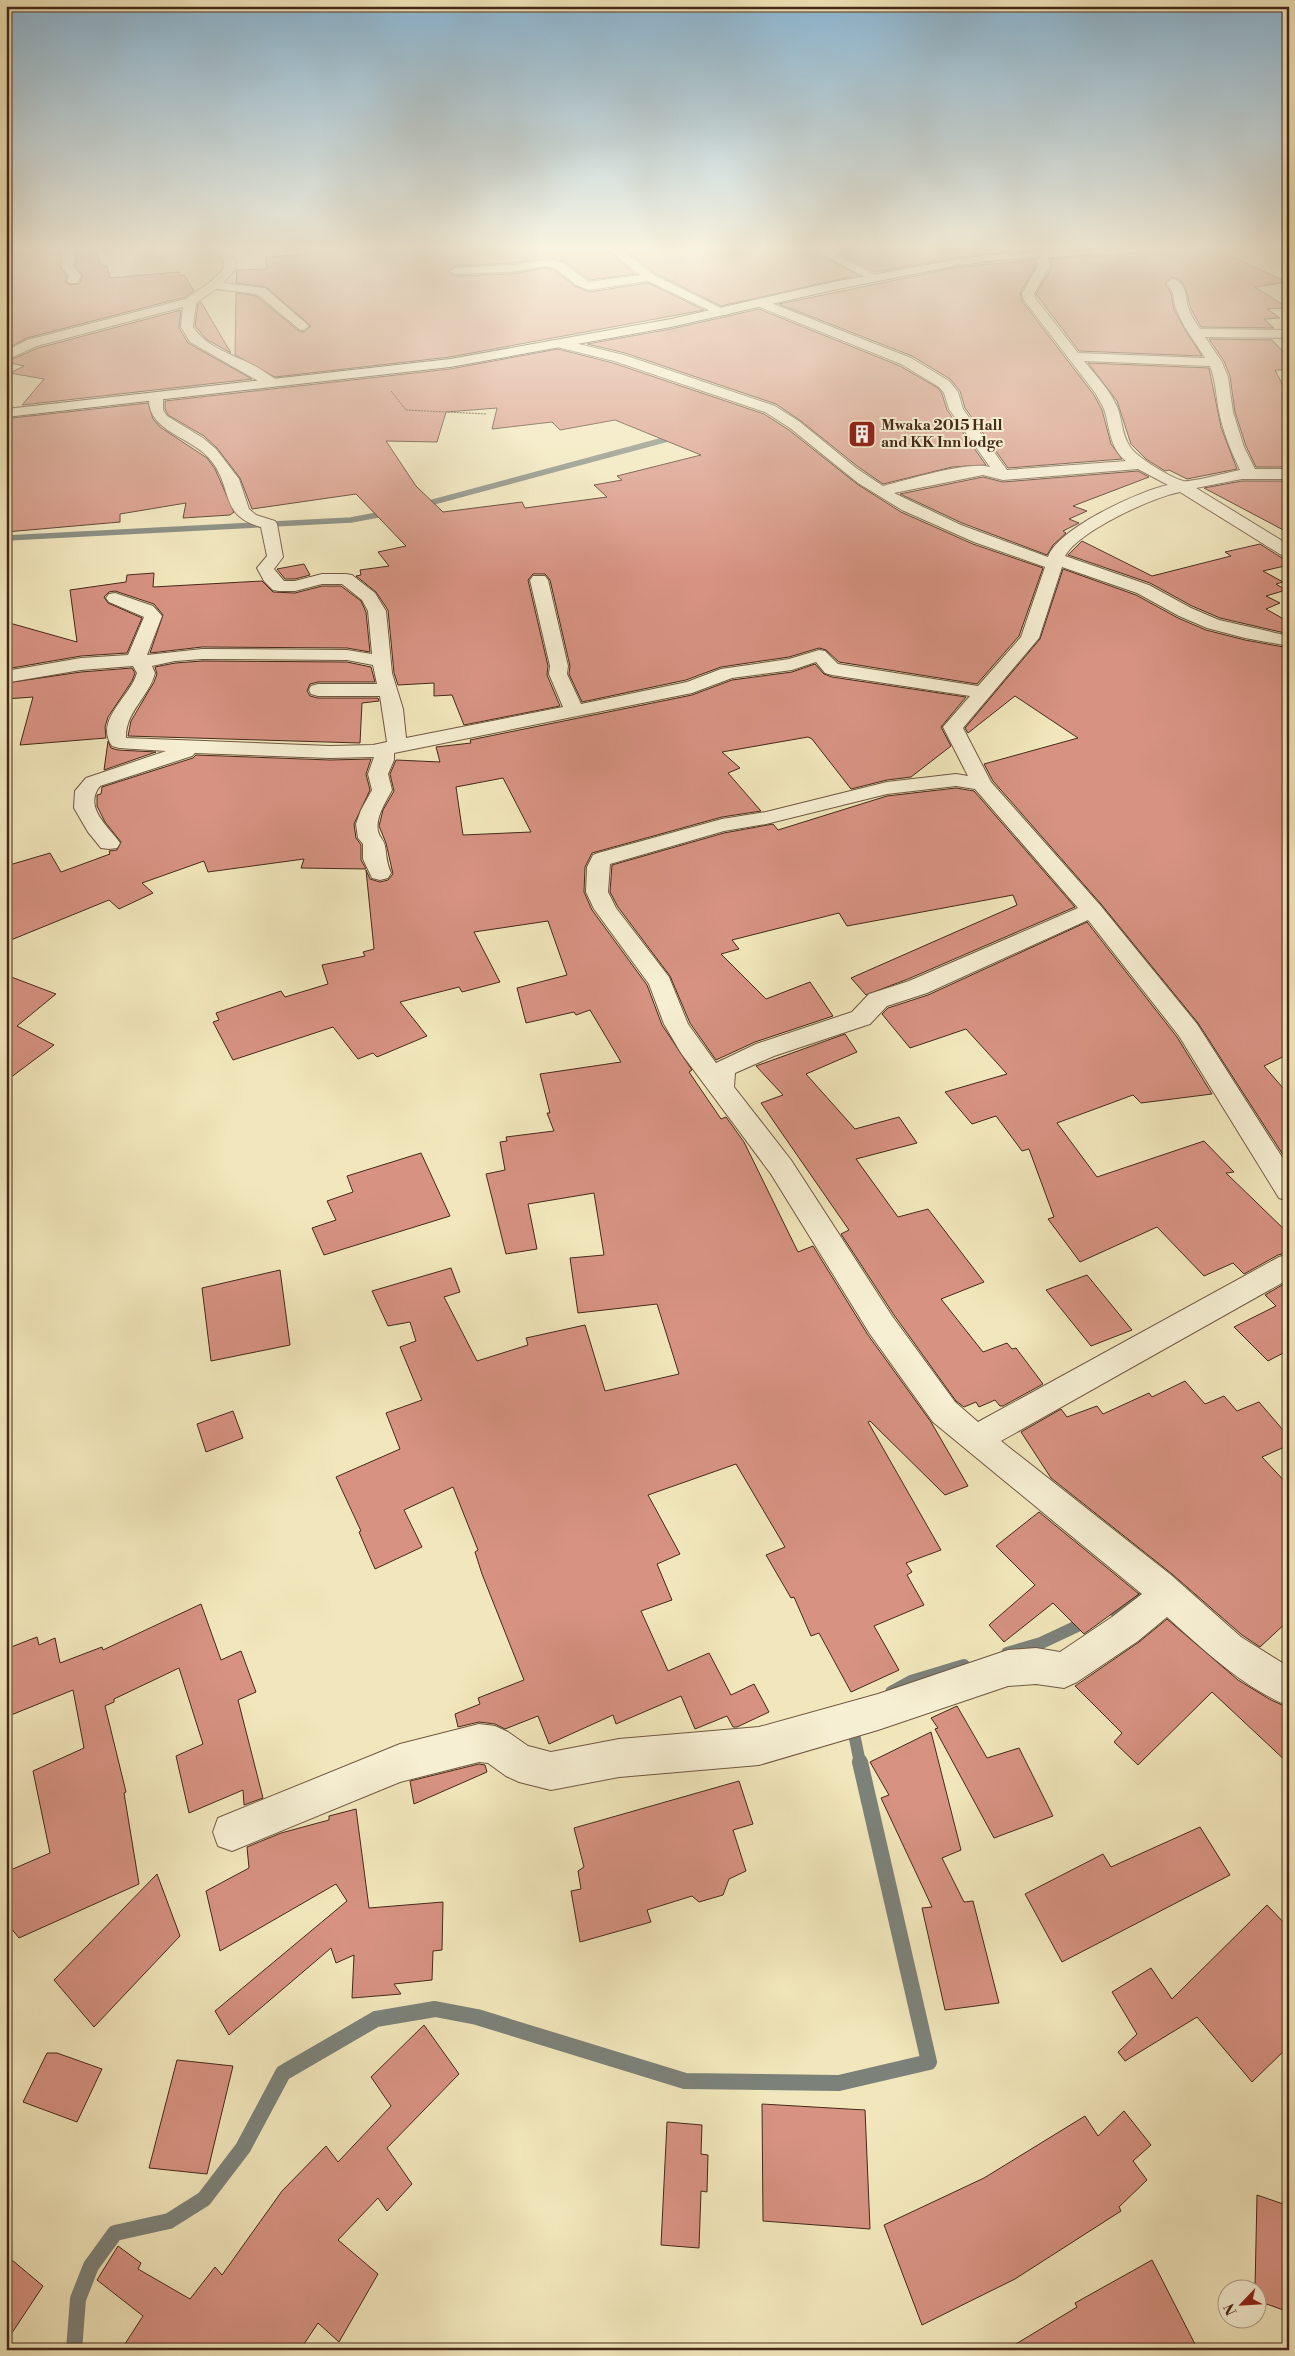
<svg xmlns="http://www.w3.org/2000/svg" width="1295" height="2356" font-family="'Libre Bodoni',serif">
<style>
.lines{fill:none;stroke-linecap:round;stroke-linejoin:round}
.stream-far2{stroke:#7c827a;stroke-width:5.5}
.stream-far1{stroke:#7c827a;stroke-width:12}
.stream{stroke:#7c827a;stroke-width:16}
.building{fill:#d79282;stroke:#452919;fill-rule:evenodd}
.street-casing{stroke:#705842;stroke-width:2}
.secondary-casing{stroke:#452919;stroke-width:2}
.path{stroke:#452919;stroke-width:1;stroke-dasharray:2 1;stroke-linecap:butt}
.street{fill:#f7efd3;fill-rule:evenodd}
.secondary{fill:#f7efd3;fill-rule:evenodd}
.labels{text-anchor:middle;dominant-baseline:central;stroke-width:4;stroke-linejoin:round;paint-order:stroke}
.far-poi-label{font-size:15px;font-weight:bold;fill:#452919;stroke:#f7efd3;text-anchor:start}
</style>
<rect width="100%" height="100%" fill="#f2e7bc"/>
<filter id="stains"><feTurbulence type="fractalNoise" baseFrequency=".004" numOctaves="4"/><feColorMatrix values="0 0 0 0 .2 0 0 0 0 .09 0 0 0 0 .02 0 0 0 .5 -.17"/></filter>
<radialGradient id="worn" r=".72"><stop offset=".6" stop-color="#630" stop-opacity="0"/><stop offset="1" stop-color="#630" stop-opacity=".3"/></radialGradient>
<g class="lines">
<path class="stream-far2" d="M422 505 675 437
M6 538 351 520 388 513"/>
<path class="stream-far1" d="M1113 1610 1143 1597
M1007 1653 1041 1643 1088 1621
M891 1692 911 1681 964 1665
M852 1724 860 1763"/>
<path class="stream" d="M74 2350 78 2299 91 2266 115 2233 169 2221 204 2199 243 2148 283 2073 376 2019 435 2009 477 2017 685 2081 839 2083 929 2062 860 1762"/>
</g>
<path class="building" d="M410 247H603L635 274 590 280 564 261 550 258 512 263 455 266 447 272 455 276 512 274 545 268 554 270 575 286 589 292 648 283 704 310 450 357 275 377 235 355 236 293 256 296 299 331 304 332 311 326 266 287 236 283 237 270 267 269 265 257Z
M622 247H806L858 275 721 306 655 273Z
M827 247H1070L959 257 875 272Z
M1174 247H1178V252L1217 250 1287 282 1255 287 1288 308 1267 309 1280 318 1264 319 1274 328 1201 327 1191 309 1185 286 1179 279 1172 277 1165 283 1171 294 1174 309 1184 328 1202 356 1079 351 1036 294 1052 267 1050 259 1167 252Z
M59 248 61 259 60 267 67 276 66 282 69 285 79 284 83 276 75 266 77 259 74 249 95 248 101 266H107L110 278 179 272 181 276 184 275 194 291 185 297 27 338 6 349V253Z
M1034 260 1036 266 1020 293 1022 301 1094 395 1102 410 1111 444 1122 459 1008 468 965 408 960 391 950 379 912 356 779 304 959 267Z
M201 302 231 353 206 339 195 326 198 304Z
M759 309 900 366 938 388 942 394 947 410 986 465 952 467 883 484 857 466 801 421 776 404 625 353 587 344 671 329Z
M181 310 179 328 188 343 252 379 22 405 44 379 10 373 24 366 6 362 38 348Z
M1209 339 1272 340 1289 358V361H1282L1288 370H1275L1289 397V467H1256L1246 446 1235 412 1230 376 1224 361Z
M558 349 613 363 764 414 789 430 857 484 901 512 973 544 1043 568 1019 636 977 684 839 662 826 650 819 648 789 657 721 667 686 680 582 702 569 674 570 666 550 580 545 574H533L528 580 548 666 547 675 560 706 464 725 452 695 434 696V683L398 685 394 673 388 610 376 592 356 576 361 575 360 570 389 566 378 552 406 546 356 494 252 509 240 478 217 448 204 436 168 415 165 409V401L450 369ZM497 408 492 429 552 422 560 430 615 420 701 455 617 476 622 480 594 485 607 497 525 508 522 502 443 512 416 486 386 441 437 442 446 412Z
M1088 363 1209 368 1221 427 1237 469 1187 479 1169 470 1165 471 1146 459 1131 444 1117 401Z
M148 403 153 419 160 427 207 458 215 469 234 512 230 515 183 518 186 503 120 514V522L6 532V425L12 418Z
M1138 471 1149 477 1073 506 1087 511 1069 519 1079 523 1063 531 1066 533 1053 545 1047 555 962 523 900 494 983 477 1003 482Z
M1242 481H1289V533L1204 488Z
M1082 541 1152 576 1231 556 1225 552 1260 544 1282 558 1289 559V565L1263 571 1283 582 1276 584 1286 590 1266 596 1280 603 1266 609 1289 622V634L1220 618 1192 606 1150 583 1068 555Z
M304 564 310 575 295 579H285L277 569Z
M1063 569 1136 595 1178 618 1206 630 1245 640 1289 648V1054L1264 1066 1289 1095V1164L1198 1023 1101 904 993 781 984 764 1078 738 1015 696 968 733 965 728 1040 639Z
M154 573 153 587 262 581 273 592 295 593 322 586H341L361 601 366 612 370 652 347 648 202 647 150 653 163 615 154 604 115 591 109 592 104 597 108 603 142 618 127 653 81 656 6 669V622L77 642 70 590 126 582 127 575Z
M202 661 347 662 371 667 375 682H318L310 684 307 691 310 696 318 698H378L379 701 362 703 360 743 128 736 131 721 154 682 157 674 155 667 175 663Z
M815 664 824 674 832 677 966 697 941 727 951 746 911 777 887 780 851 789 812 739 808 737 722 752 740 768 728 773 761 811 722 817 592 853 585 867 584 892 592 910 647 985 662 1025 692 1070 689 1072 721 1119 726 1117 744 1142 798 1252 813 1246 868 1335 931 1422 968 1486 945 1495 870 1421 868 1422 941 1550 906 1563 912 1572 907 1575 924 1605 874 1626 899 1670 851 1692 819 1633 811 1636 794 1597 791 1598 766 1555 785 1547 736 1464 648 1495 680 1554 657 1564 672 1600 641 1611 668 1671 709 1653 731 1695 754 1684 769 1712 737 1727H733L727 1716 695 1729 681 1696 616 1724 613 1715 549 1744 538 1716 505 1729 495 1724 479 1722 458 1727 455 1714 480 1704 478 1698 524 1680 482 1574 475 1552 478 1550 453 1487 404 1510 422 1547 375 1569 359 1532 361 1531 336 1477 400 1449 386 1413 422 1400 400 1347 416 1341 410 1322 388 1326 372 1291 451 1268 460 1292 444 1297 477 1361 528 1345 526 1338 585 1325 605 1391 679 1374 657 1304 578 1313 570 1258 604 1255 594 1193 528 1204 537 1249 506 1254 486 1174 505 1170 500 1142 507 1141 506 1137 554 1131 547 1113H550L540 1074 621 1062 590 1010 576 1015 574 1012 526 1023 517 988 567 975 548 921 474 932 500 982 462 992 459 987 400 1002 427 1036 377 1057 373 1053 358 1059 333 1027 233 1060 213 1022 219 1020 216 1013 281 991 285 997 328 984 322 965 365 956 363 952 374 949 366 870 370 879 380 882 388 880 393 874 386 843 379 826 383 810 394 791 390 774 396 760 440 762 436 747 471 743 470 740 692 695 732 680 792 672ZM503 778 531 832 463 835 456 787Z
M132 668 135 673 132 681 108 717 105 727 106 738 20 745 33 697 6 699V683L81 672Z
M108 741 111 748 118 750 156 752 104 770Z
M196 755 330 760 371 759 366 774 370 790 354 824 356 838 361 845V860L366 869 301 868 304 859 208 872 204 861 142 883 153 893 119 909 109 900 6 942V866L50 853 61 872 110 854 109 851 117 850 121 842 105 822 97 806V795L101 794 102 787 193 758Z
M956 788 974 791 1075 907 908 979 866 995 851 978 1017 905 1013 895 847 926 839 913 732 940 739 949 721 954 766 999 810 982 833 1016 755 1042 716 1060 690 1023 670 976 618 907 610 892 612 865 724 833 773 824 778 830 887 796Z
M1087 922 1177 1037 1212 1094 1141 1103 1133 1095 1057 1123 1097 1177 1204 1141 1234 1172 1226 1173 1289 1234V1252L1278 1255 1244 1274 1233 1263 1204 1276 1157 1227 1080 1262 1048 1219 1054 1217 1029 1149 1022 1151 996 1116 972 1124 945 1092 1007 1074 966 1029 910 1048 882 1014 888 1008 928 995Z
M6 975 56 994 17 1026 54 1045 6 1081Z
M845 1034 857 1052 806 1074 855 1129 899 1117 917 1143 856 1159 898 1217 928 1209 984 1282 941 1299 983 1352 1007 1343 1012 1349 1016 1348 1043 1384 1003 1406H1000L995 1400 979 1407 976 1402 964 1407 956 1401 894 1315 841 1234 849 1230 761 1103 783 1095 756 1066Z
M421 1153 450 1216 324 1255 312 1228 336 1220 327 1201 353 1192 347 1176Z
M280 1270 290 1345 211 1361 202 1288Z
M1087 1275 1132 1330 1091 1346 1046 1290Z
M1289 1281V1350L1268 1361 1234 1327 1276 1306 1265 1295Z
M1185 1381 1205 1404 1224 1396 1237 1411 1259 1402 1289 1437V1445L1262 1457 1289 1486V1620L1260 1647 1242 1635 1172 1574 1051 1478 1021 1432 1061 1409 1067 1417 1097 1406 1103 1414 1149 1393 1152 1397Z
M233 1411 243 1438 206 1452 197 1424Z
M1039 1512 1139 1594 1084 1634 1053 1603 1004 1642 989 1625 1035 1585 996 1546Z
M201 1604 221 1660 241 1651 256 1692 238 1700 263 1798 244 1805 243 1790 189 1813 176 1756 203 1744 179 1668 114 1699V1702L105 1706 126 1792 124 1793 139 1884 19 1938 6 1922V1872L50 1853 33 1771 84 1748 73 1690 6 1717V1649L37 1637 39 1645 55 1638 60 1663 102 1647 103 1650Z
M1167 1619 1238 1680 1271 1700 1289 1708V1764L1212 1692 1138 1765 1114 1742 1122 1733 1075 1686 1139 1642Z
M957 1706 987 1758 1019 1748 1053 1816 994 1838 935 1729 938 1728 931 1718Z
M931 1732 961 1850 942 1858 964 1902 973 1901 999 2003 945 2010 922 1908 932 1907 881 1798 889 1795 870 1762Z
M479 1764 485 1765 487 1772 414 1804 410 1781Z
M739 1781 753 1824 733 1830 746 1871 729 1879 723 1895 699 1902 692 1896 647 1910 651 1922 580 1942 571 1891 581 1889 578 1871 584 1867 574 1828Z
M356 1809 369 1908 443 1902 442 1950 433 1951 432 1980 394 1984 401 1994 352 1998 354 1955 336 1963 331 1948 229 2035 215 2011 347 1901 336 1884 220 1951 206 1891 249 1868 247 1847 281 1833 329 1820V1816Z
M1200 1827 1230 1875 1062 1962 1025 1894 1103 1854 1111 1867Z
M157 1874 180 1936 94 2027 54 1980Z
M1267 1905 1289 1928V2046L1252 2082 1197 2017 1125 2061 1118 2052 1137 2034 1112 1992 1151 1968 1172 1999Z
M424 2025 459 2074 387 2148 412 2184 387 2211 378 2198 338 2240 378 2274 339 2342 318 2323 300 2350H121L143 2316 97 2280 118 2246 141 2263 138 2269 190 2299 215 2267 222 2275 282 2191 326 2146 338 2162 391 2106 371 2077Z
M47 2053H57L102 2069 77 2122 23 2102Z
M177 2060 233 2066 207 2174 149 2168Z
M762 2104 865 2110 870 2229 763 2221Z
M1124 2111 1151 2145 1133 2161 1147 2180 1119 2207 1121 2211 1015 2279 922 2325 884 2225 984 2178 1085 2116 1098 2136Z
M667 2122 702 2125 701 2154 708 2155 707 2192 701 2191 699 2248 661 2245Z
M1257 2195 1289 2206V2312L1258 2301V2288H1255Z
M6 2255 43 2286 6 2342Z
M1152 2260 1198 2350H1006L1077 2307 1075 2303Z"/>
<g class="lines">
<defs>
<path id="street" d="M61 247H72L75 259 73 266 81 276 77 283H69L67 281 69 276 61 266 63 259Z
M96 247H129C122 252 103 252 96 247Z
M215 247H226L236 263 235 270 223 283 265 288 309 326 303 330 299 329 257 294 216 289 196 303 193 327C207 348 232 354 253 365 261 369 269 375 277 380L279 383 277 386H267L190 342 181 327 183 307 37 346 6 360V351L27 340 186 299 210 282 223 269 224 263Z
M605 247H618L654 275 729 312 727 315H719L648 281 589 290 576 285 555 268 545 266 512 272 455 274 449 271 455 268 512 265 550 260 563 263 589 282 640 275Z
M808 247H822L881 278 875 282 871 280Z
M1281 247H1289V251Z
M1041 252 1047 255 1050 266 1034 294 1036 299 1078 353 1205 358C1195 341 1182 326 1176 308 1172 295 1176 296 1167 283L1173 279C1187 283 1185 296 1188 307 1190 314 1196 323 1200 329L1289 330V338L1205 337 1222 362 1228 377 1233 412 1244 447 1255 469H1289V479H1242L1196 488 1289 545V557L1283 556 1180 492C1151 498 1079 531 1065 556L1149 585 1191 608 1219 620 1289 636V646L1245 638 1207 628 1179 616 1137 593 1062 567 1039 638 963 728 991 782 1100 905 1197 1024 1289 1168V1201L1279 1198 1179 1036 1088 920 927 993 887 1006 870 1024 774 1056 735 1073 734 1087 791 1160 892 1316 955 1402 978 1422 1279 1257 1289 1254V1279L1001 1441 1171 1575 1241 1637 1289 1667V1706C1242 1687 1204 1650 1167 1617L1138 1641 1077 1682 1064 1688 1036 1684 1008 1686 878 1730 759 1765 619 1777 551 1790 519 1782 506 1776 488 1763 479 1762 400 1782 232 1851 218 1846 213 1832 218 1818 400 1744 479 1724 495 1726 508 1732 528 1746 551 1752 619 1739 759 1727 878 1694 1008 1650 1036 1648 1060 1652 1112 1617 1142 1594 933 1422 870 1334 771 1174 681 1053 664 1024 649 984 594 909 586 892 587 867 593 855 598 853 722 819 766 812 887 782 956 774 968 776 943 727 970 696 832 675 825 673 816 662 792 670 732 678 692 693 394 753V760L388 774 392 790C386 802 375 817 378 831 379 837 384 840 385 846 387 858 386 861 391 873L388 878 380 880 372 878 363 859V844L358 838 356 824 361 810 372 790 368 774 374 757 330 758 195 753 192 756 100 786C83 807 108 826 120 843L117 848 109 849 101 848 88 832 74 808 75 791 86 778 166 751 119 748 112 746C94 720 130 697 137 673L133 666 81 670 10 682 6 681V671L81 658 128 655 144 617 109 602 106 598 109 594 115 593 153 606 162 616 147 655 202 649 347 650 372 654 368 611 362 600 342 584H322L295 591H279L273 590 264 581 257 568 267 556 261 527C217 515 235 486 208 457 188 436 147 431 149 397L156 393 163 397V410L167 416 203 438 216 449 239 479 249 509 256 515 275 521 277 524 283 557 274 569 284 581H295L322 574H346L352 575 375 593 386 611 392 673 403 709 406 738 563 707 549 674 550 666 530 580 533 576H545L548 580 568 666 567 674 581 704 687 682 721 669 789 659 819 650 825 651 838 664 978 686 1021 637 1045 567 974 542 902 510 858 483 790 428 765 412 614 361 557 347 556 344 562 340 624 355 775 406 800 422 856 468 883 486C908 480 966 461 990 467L949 409 944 393 939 387 901 364 757 306 755 303 761 299 911 358 949 381 958 392 963 409 1007 470 1126 461C1109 448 1110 426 1104 409 1102 404 1098 399 1096 394L1024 300 1022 294 1038 266 1035 255ZM1084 361 1210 366C1216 381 1216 396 1219 411 1223 432 1231 451 1240 470 1229 472 1190 483 1183 481 1170 477 1135 457 1129 445 1122 434 1122 420 1118 409 1111 391 1096 376 1084 361ZM1138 469 1168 485C1139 491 1057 529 1048 557L961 525 894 493 983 475 1003 480ZM202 659 347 660 373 665 377 684H318L311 686 309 690 311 694 318 696H380L387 742 373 745 330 746 126 738C125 712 149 697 155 673L152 666 175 661ZM956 786 975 789 1078 908 909 981 869 994 852 1012 756 1044 716 1063 688 1024 669 977 616 908 608 892 610 864 724 831 766 824 887 794Z"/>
<path id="secondary" d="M1104 247H1172L1167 250 1000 260 959 265 833 290 671 327 450 367 6 417V409L450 359 671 319 833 282 959 259 1000 254Z"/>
</defs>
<use href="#street" class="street-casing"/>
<use href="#secondary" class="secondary-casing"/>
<path class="path" d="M391 391 406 410 487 414"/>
<use href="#street" class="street"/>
<use href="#secondary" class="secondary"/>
</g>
<linearGradient id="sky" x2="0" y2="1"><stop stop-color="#8bb8d6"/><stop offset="0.43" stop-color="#f9f4e1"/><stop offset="1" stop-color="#f9f4e1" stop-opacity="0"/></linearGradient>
<rect width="1295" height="577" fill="url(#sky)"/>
<defs>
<symbol id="building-square" viewBox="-11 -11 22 22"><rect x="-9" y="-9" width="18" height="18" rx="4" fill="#8f2418" stroke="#f7efd3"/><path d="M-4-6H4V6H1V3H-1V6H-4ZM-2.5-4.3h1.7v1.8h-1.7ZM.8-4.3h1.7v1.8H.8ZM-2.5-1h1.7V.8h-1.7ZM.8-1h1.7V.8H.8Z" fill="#fff"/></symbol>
</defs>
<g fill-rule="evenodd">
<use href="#building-square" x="846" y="418" width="32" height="32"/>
</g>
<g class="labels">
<g class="far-poi-label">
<text x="881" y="425">Mwaka 2015 Hall<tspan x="881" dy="17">and KK Inn lodge</tspan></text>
</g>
</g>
<rect width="1295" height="2356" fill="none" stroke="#f2e7bc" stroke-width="25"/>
<rect x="8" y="8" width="1280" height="2341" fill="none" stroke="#452919" stroke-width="2.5"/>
<rect x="12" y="12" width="1270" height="2331" fill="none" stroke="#452919"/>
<g transform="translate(1242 2304) rotate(245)"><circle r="24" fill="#f7efd3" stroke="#b0a089"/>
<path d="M0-4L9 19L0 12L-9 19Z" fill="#8f2418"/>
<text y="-8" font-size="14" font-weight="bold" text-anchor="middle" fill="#452919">N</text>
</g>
<rect width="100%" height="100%" filter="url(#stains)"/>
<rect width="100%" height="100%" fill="url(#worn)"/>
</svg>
